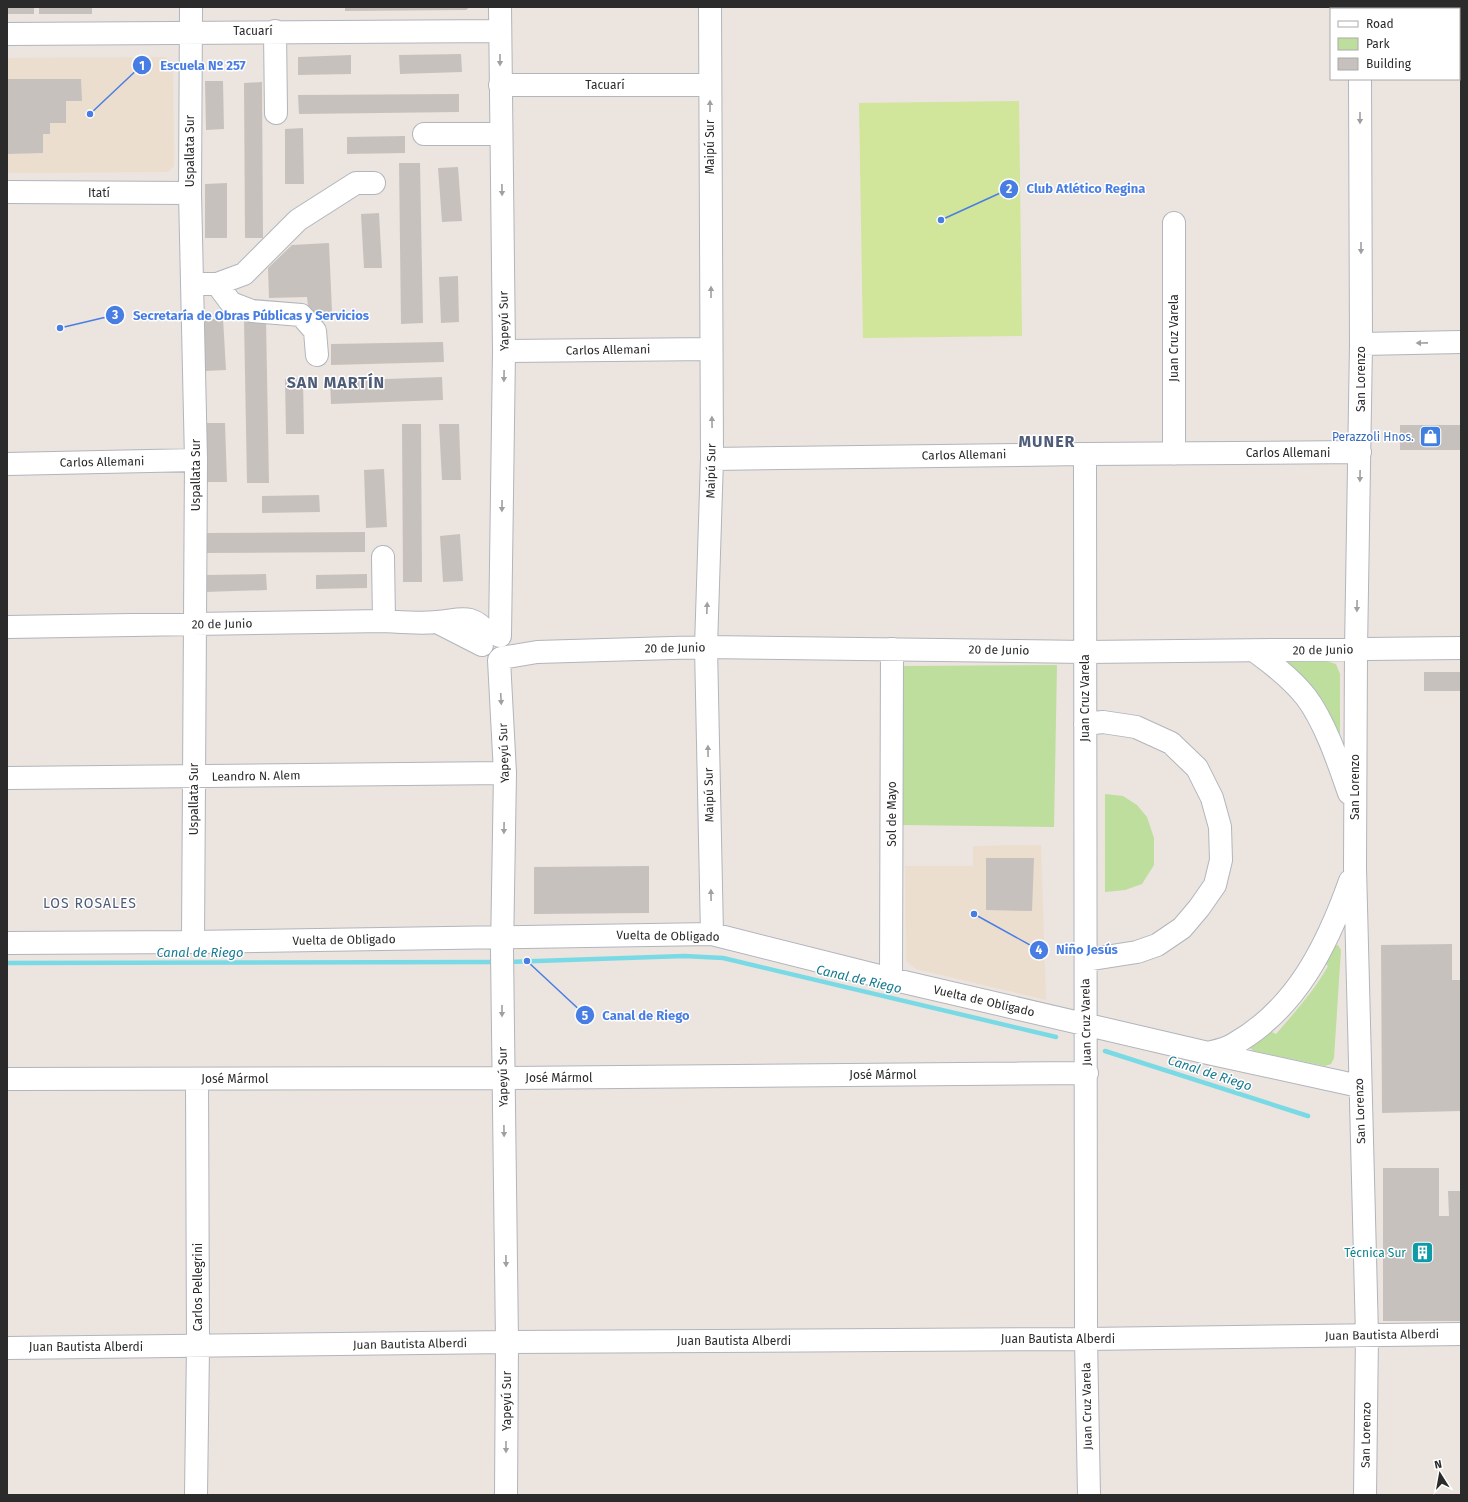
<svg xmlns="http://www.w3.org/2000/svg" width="1468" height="1502" font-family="'Fira Sans',sans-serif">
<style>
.education{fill:#ecdecf}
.green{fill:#bede9e}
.pitch{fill:#d1e59b}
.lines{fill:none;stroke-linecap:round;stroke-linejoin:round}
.stream{stroke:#79dae6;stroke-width:4.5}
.building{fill:#c7c1bd}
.minor-casing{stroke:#b1b5bd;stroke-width:24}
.minor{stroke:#fff;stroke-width:22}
.oneway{fill:#a0a0a0}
.labels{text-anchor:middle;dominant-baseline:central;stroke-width:3;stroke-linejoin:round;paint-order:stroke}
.street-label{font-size:12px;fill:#2b2b2b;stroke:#fff}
.shop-label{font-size:12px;fill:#366cbe;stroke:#fff;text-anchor:end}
.culture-label{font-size:12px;fill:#0d838f;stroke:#fff;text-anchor:end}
.water-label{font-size:13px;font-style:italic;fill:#177b92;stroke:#fff}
.quarter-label{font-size:14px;letter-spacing:1px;fill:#4e5c78;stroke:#fff}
.district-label{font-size:16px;font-weight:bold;letter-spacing:1px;fill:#4e5c78;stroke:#fff}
.leader{fill:none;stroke:#487ee3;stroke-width:1.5}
.callout-dot{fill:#487ee3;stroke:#fff;stroke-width:1.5}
.mark-label{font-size:12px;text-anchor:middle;font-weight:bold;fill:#fff}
.callout-label{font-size:13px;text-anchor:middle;font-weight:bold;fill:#487ee3;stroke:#fff;stroke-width:3;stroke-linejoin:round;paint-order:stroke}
</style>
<rect width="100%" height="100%" fill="#ece4de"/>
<path class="education" d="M165 57 173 63 174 166 168 172 7 173V58Z
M1041 845 1046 1000 916 969 906 961 905 866H973V846Z"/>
<path class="green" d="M1326 661 1336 664 1340 674V735L1326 706 1306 682 1283 662Z
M1057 665 1054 827 902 825V666Z
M1105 794 1123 796 1137 805 1147 817 1154 838V865L1142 884 1125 890 1105 892Z
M1338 945 1341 950 1334 1058 1331 1064 1325 1066 1254 1051 1250 1048V1043L1268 1030 1276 1034C1295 1012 1314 991 1328 966L1323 961 1333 946Z"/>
<path class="pitch" d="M1019 101 1022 336 863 338 859 103Z"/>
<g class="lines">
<path class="stream" d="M507 962 684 956 723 958 1056 1037
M7 963 496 962
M1105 1051 1308 1116"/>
</g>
<path class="building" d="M7 7H34V14H7Z
M39 7H92V14H39Z
M345 7H470L466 10 345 11Z
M461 54 462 72 400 74 399 55Z
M351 55V74L298 75V57Z
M7 79H81L82 101H66V123H50V134H43V153L7 154Z
M205 81H223L224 129 206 130Z
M262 82 263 238H245L244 83Z
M459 94V112L299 114 298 95Z
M303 128 304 184H285V129Z
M405 136V153L347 154V137Z
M399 163H420L423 323 401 324Z
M458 167 462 221 442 222 438 168Z
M227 183V238H205V184Z
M379 213 382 268H364L361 214Z
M329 243 332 312 309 315 307 297 269 298 268 268 292 245Z
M458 276 459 322 441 323 439 277Z
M223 318 226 370 205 371 203 320Z
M244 320H266L269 483H247Z
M443 342 444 362 331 365V344Z
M442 377 443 400 331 404 330 381Z
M303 378 304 434H286L285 379Z
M206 423H225L227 482H207Z
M402 424H421L422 582H403Z
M439 424H459L461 480H442Z
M1400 425H1461V450H1400Z
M384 469 387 527 366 528 364 470Z
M319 495 320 512 262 513V496Z
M365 532V552L205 553V533Z
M460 534 463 581 443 582 440 536Z
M266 574 267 590 205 592 204 575Z
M367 574V588L316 589V575Z
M1424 672H1461V691H1424Z
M986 858H1034L1032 911 986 910Z
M649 866V913L534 914V867Z
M1452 944V980H1461V1111L1382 1113 1381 945Z
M1383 1168H1439V1216H1449L1448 1191H1461V1321H1383Z"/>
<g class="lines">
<defs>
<path id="minor" d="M191 7 190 193 196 460 193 942
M710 7 712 459 706 647 712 934
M1360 7V9
M275 31 276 113
M7 34 500 31
M1360 79 1361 344 1356 650 1355 868 1367 1335 1365 1495
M500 85H710
M424 134H501
M7 192 190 193
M192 284H217L244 274 298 220 356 183H374
M217 284 231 303 252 311 301 315 315 331 317 355
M1361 344 1461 342
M504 351 711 349
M1085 454 1086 1339 1089 1495
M1174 454V223
M712 459 1085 454 1360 452
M7 464 196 460
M383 557 384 621
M437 622 482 645
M7 627 384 621C401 622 420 624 437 622 462 620 470 612 490 635
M500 636 504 351 500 7
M1256 652C1274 665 1292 679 1306 697 1325 722 1339 764 1349 793
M501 658 537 652 706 647 1086 652 1461 648
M499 660 505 773 502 951 507 1342 506 1495
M1085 724 1103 722 1136 727 1171 743 1197 768 1212 798 1220 827 1221 860 1215 885 1199 908 1182 928 1157 945 1137 952 1086 960
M7 778 505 773
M7 943 193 942 712 934 891 979 1208 1053 1359 1086
M891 979 892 649
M1208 1053C1216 1051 1226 1049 1234 1044 1296 1009 1327 946 1350 881
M7 1079 503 1078 1087 1073
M7 1348 507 1342 1086 1339 1461 1334
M196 1495 198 1347 197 1079"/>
</defs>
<use href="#minor" class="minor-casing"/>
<use href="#minor" class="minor"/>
</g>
<defs><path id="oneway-solid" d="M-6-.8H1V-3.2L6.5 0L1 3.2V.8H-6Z"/></defs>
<g class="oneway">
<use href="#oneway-solid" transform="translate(500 60) rotate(90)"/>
<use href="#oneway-solid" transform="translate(710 106) rotate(-90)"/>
<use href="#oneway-solid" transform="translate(1360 118) rotate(90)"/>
<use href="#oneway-solid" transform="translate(502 190) rotate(89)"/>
<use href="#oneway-solid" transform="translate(1361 248) rotate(90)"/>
<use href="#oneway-solid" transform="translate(711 292) rotate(-90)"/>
<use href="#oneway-solid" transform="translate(1422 343) rotate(179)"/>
<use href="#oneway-solid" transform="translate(504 376) rotate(91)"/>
<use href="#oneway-solid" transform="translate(712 422) rotate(-91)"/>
<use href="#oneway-solid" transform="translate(1360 476) rotate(91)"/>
<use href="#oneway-solid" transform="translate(502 506) rotate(91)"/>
<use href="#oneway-solid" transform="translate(1357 606) rotate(91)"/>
<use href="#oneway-solid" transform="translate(707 608) rotate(-88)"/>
<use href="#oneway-solid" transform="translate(501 699) rotate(87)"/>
<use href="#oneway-solid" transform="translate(708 751) rotate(-91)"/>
<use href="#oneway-solid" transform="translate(504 828) rotate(91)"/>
<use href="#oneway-solid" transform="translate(711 895) rotate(-91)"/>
<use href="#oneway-solid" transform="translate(502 1011) rotate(90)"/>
<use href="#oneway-solid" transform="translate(504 1131) rotate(89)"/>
<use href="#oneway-solid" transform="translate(506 1261) rotate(89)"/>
<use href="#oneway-solid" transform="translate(506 1447) rotate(90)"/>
</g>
<defs>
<symbol id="shop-square" viewBox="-11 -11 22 22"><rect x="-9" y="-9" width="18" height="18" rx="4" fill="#3f7fe0" stroke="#fff"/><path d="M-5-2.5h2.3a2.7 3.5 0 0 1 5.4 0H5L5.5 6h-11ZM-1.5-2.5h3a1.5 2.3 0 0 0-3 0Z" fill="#fff"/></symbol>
<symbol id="building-square" viewBox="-11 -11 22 22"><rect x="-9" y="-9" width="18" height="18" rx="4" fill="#0f9aa8" stroke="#fff"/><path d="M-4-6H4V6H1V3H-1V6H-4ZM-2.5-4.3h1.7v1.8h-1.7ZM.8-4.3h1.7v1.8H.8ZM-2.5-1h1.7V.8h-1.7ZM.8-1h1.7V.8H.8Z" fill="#fff"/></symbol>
</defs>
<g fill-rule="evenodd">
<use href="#shop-square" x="1418" y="424" width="25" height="25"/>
<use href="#building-square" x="1410" y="1240" width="25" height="25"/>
</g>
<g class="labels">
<g class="street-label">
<text x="253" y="31">Tacuarí</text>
<text x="605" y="85">Tacuarí</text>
<text transform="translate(710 147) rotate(-90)">Maipú Sur</text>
<text transform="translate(190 151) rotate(-90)">Uspallata Sur</text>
<text x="99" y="193">Itatí</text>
<text transform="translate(504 321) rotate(-91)">Yapeyú Sur</text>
<text transform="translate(1174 338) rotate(-90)">Juan Cruz Varela</text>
<text transform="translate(608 350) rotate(-1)">Carlos Allemani</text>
<text transform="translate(1361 379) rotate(-90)">San Lorenzo</text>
<text x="1288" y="453">Carlos Allemani</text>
<text transform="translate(964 455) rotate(-1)">Carlos Allemani</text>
<text transform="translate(102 462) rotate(-1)">Carlos Allemani</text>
<text transform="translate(711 471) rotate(-89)">Maipú Sur</text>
<text transform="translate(196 475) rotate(-90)">Uspallata Sur</text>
<text transform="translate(222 624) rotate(-1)">20 de Junio</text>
<text transform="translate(675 648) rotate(-1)">20 de Junio</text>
<text transform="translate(999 650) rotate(1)">20 de Junio</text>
<text transform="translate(1323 650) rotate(-1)">20 de Junio</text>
<text transform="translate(1085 698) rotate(-90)">Juan Cruz Varela</text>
<text transform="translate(504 753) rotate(-92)">Yapeyú Sur</text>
<text transform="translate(256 776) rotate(-1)">Leandro N. Alem</text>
<text transform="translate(1355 787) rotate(-90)">San Lorenzo</text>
<text transform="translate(709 795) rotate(-91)">Maipú Sur</text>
<text transform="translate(194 799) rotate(-90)">Uspallata Sur</text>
<text transform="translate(892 814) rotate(-90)">Sol de Mayo</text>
<text transform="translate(668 936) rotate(1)">Vuelta de Obligado</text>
<text transform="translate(344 940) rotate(-1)">Vuelta de Obligado</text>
<text transform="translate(984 1001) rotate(13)">Vuelta de Obligado</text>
<text transform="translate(1086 1022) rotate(-91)">Juan Cruz Varela</text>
<text x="883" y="1075">José Mármol</text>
<text transform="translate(503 1077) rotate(-91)">Yapeyú Sur</text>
<text x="559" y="1078">José Mármol</text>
<text x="235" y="1079">José Mármol</text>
<text transform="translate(1360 1111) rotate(-92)">San Lorenzo</text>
<text transform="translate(198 1287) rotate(-90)">Carlos Pellegrini</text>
<text transform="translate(1382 1335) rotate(-1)">Juan Bautista Alberdi</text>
<text x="1058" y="1339">Juan Bautista Alberdi</text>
<text x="734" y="1341">Juan Bautista Alberdi</text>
<text transform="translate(410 1344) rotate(-1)">Juan Bautista Alberdi</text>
<text x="86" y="1347">Juan Bautista Alberdi</text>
<text transform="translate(507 1401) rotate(-90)">Yapeyú Sur</text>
<text transform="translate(1087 1406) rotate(-91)">Juan Cruz Varela</text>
<text transform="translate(1366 1435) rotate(-89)">San Lorenzo</text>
</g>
<g class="shop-label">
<text x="1414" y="437">Perazzoli Hnos.</text>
</g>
<g class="culture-label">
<text x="1406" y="1253">Técnica Sur</text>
</g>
<g class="water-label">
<text x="200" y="952">Canal de Riego</text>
<text transform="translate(859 979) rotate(13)">Canal de Riego</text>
<text transform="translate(1210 1073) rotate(18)">Canal de Riego</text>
</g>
<g class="quarter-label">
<text x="90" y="903">LOS ROSALES</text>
</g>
<g class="district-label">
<text x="336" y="382">SAN MARTÍN</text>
<text x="1047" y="441">MUNER</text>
</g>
</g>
<path class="leader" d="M90 114L142 65M941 220L1009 189M60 328L115 315M974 914L1039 950M527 961L585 1015"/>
<g class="callout-dot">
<circle cx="90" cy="114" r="4"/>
<circle cx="941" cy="220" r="4"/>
<circle cx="60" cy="328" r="4"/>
<circle cx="974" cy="914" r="4"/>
<circle cx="527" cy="961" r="4"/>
<circle cx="142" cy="65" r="10"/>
<circle cx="1009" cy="189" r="10"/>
<circle cx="115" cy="315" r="10"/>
<circle cx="1039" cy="950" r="10"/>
<circle cx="585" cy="1015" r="10"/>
</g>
<g class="mark-label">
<text x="142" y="70">1</text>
<text x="1009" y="193">2</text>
<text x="115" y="319">3</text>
<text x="1039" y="954">4</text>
<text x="585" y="1020">5</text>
</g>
<g class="callout-label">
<text x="203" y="70">Escuela Nº 257</text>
<text x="1086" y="193">Club Atlético Regina</text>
<text x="251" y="320">Secretaría de Obras Públicas y Servicios</text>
<text x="1087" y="954">Niño Jesús</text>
<text x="646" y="1020">Canal de Riego</text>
</g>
<rect width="1468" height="1502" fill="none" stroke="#2b2b2b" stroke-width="16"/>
<rect x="1330" y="8" width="130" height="72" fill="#ffffff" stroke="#aaaaaa"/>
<rect x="1338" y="21" width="20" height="6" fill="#ffffff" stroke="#aaaaaa"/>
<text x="1366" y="28" font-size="12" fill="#2b2b2b">Road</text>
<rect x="1338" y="38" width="20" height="12" fill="#bede9e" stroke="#aaaaaa"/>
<text x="1366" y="48" font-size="12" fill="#2b2b2b">Park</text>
<rect x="1338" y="58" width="20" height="12" fill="#c7c1bd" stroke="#aaaaaa"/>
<text x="1366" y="68" font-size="12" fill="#2b2b2b">Building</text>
<g transform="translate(1440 1474) rotate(349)" stroke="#ffffff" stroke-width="3" paint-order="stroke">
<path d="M0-3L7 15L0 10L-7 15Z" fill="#2b2b2b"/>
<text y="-6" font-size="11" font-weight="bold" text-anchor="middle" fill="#2b2b2b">N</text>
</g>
</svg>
